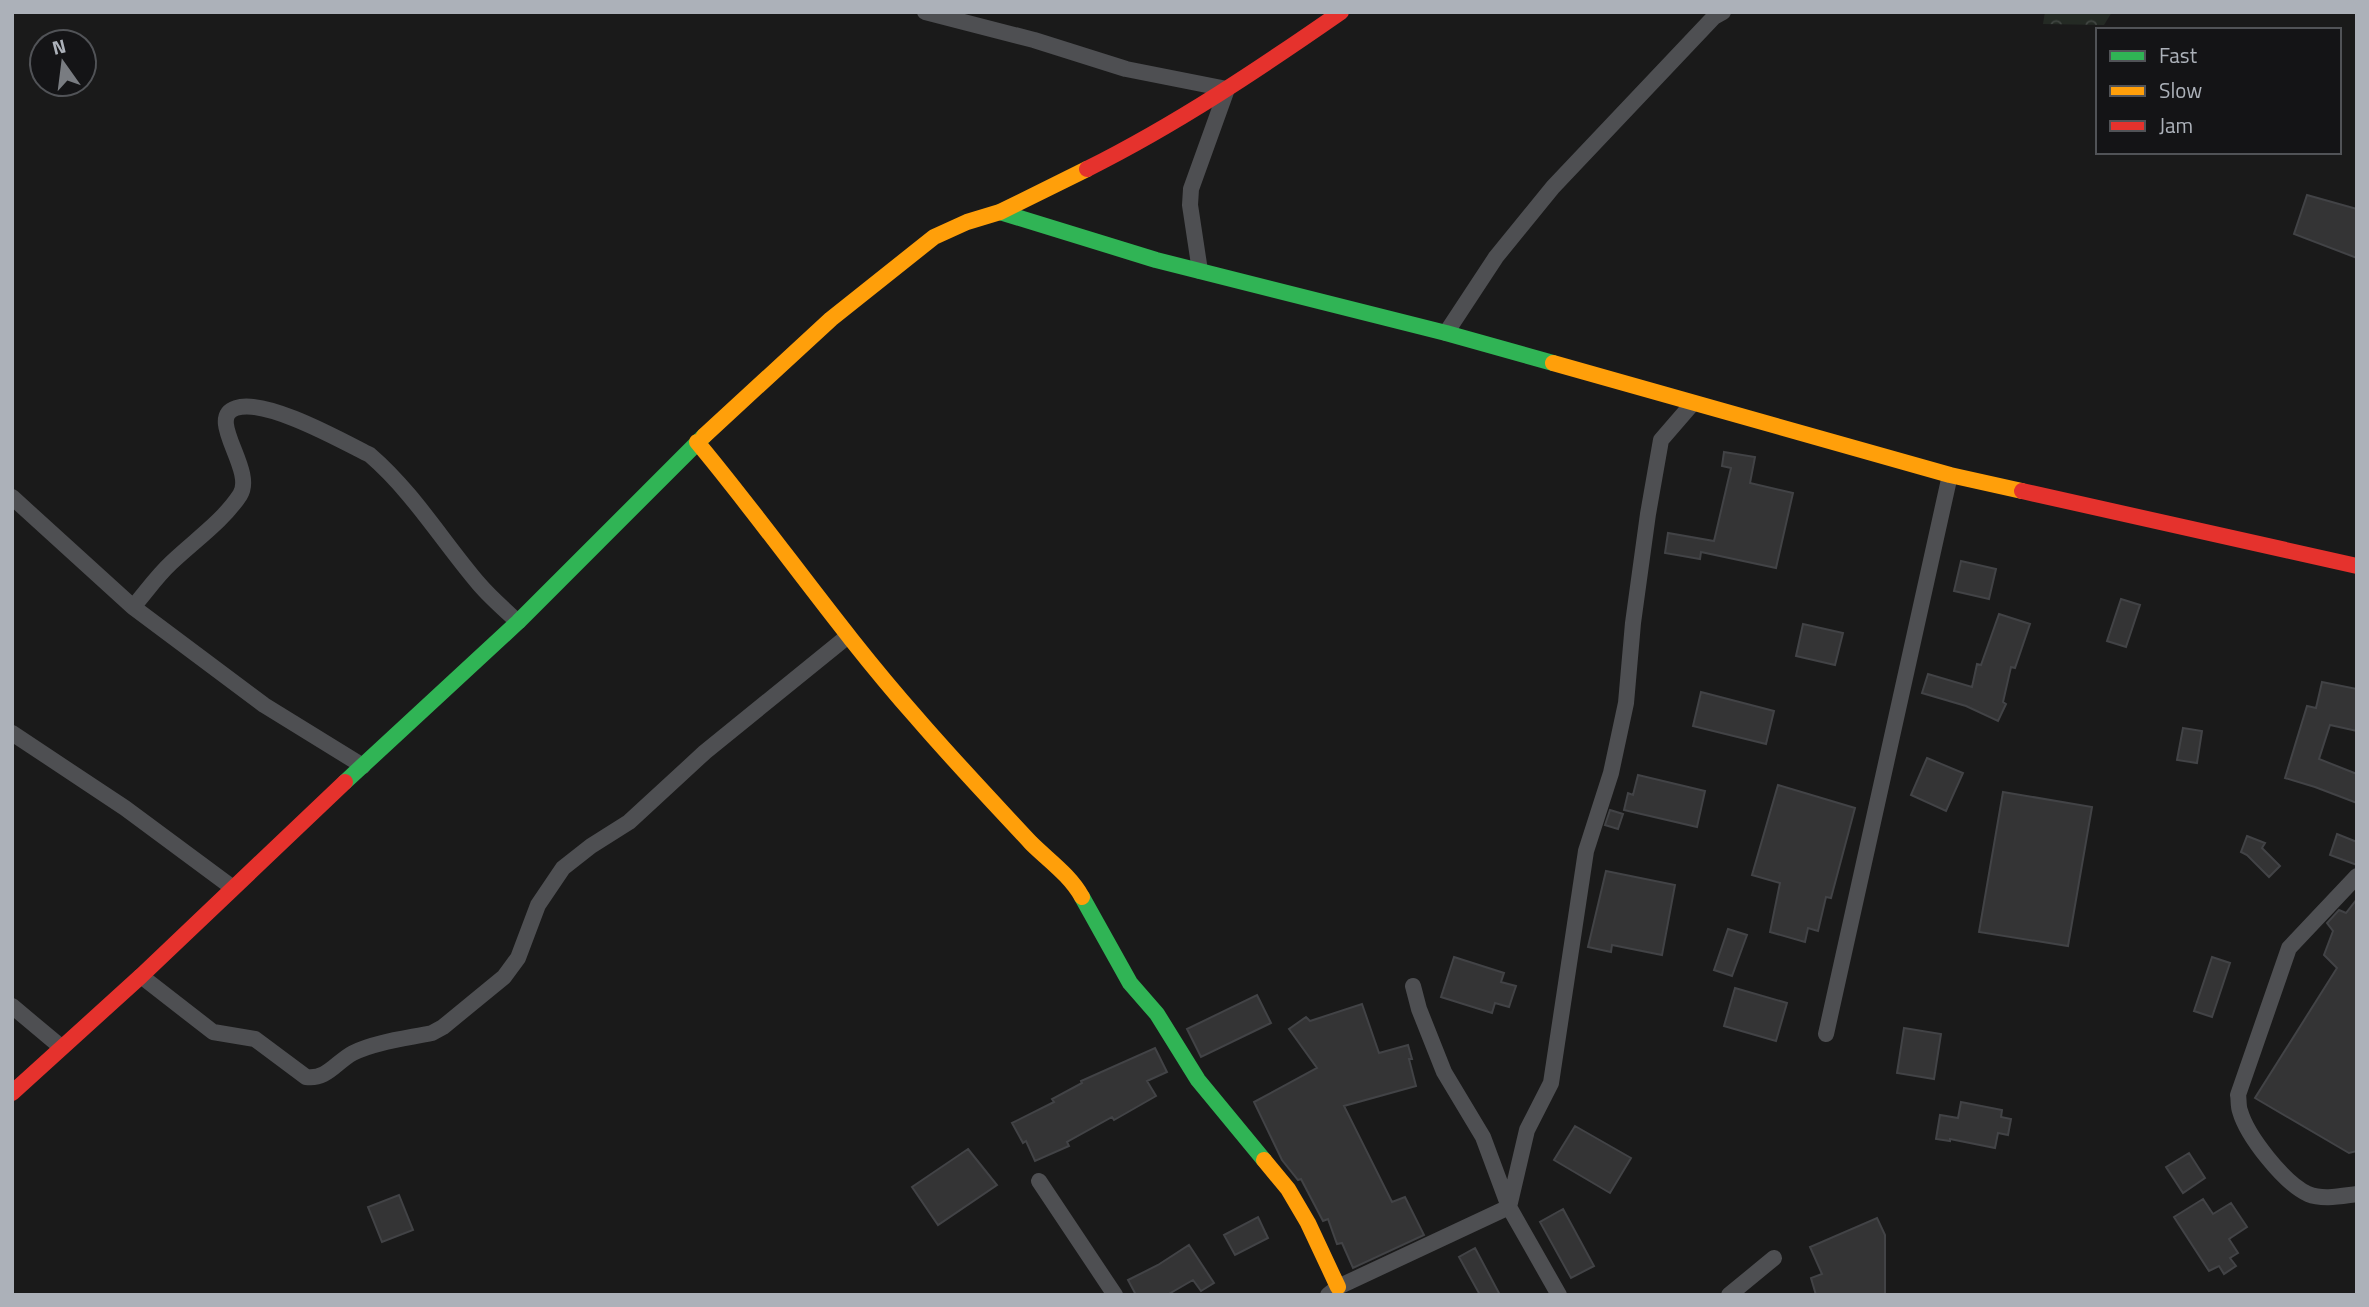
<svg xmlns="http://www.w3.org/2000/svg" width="2369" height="1307" font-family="'Titillium Web',sans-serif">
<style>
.forest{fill:url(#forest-crowns)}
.building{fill:#343435;stroke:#424346;stroke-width:2}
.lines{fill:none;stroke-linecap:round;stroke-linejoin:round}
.street{stroke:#4e4f52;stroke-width:16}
.fast{stroke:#30b455;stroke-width:16}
.slow{stroke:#ff9f0a;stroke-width:16}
.jam{stroke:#e5322d;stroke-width:16}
</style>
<defs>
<pattern id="forest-crowns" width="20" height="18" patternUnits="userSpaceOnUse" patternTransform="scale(1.75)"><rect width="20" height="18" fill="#242a24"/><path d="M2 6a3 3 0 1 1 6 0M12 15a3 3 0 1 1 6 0" fill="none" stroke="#414642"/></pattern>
</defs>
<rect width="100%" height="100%" fill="#1a1a1a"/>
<path class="forest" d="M2045 12H2112L2104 25 2043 24Z"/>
<path class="building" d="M2307 195 2357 209V258L2294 234Z
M1724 452 1755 457 1750 483 1793 493 1776 568 1701 552 1700 559 1665 553 1668 533 1714 541 1731 468 1722 466Z
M1961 561 1996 569 1989 599 1954 591Z
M2121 599 2140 605 2126 647 2107 641Z
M1999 614 2030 624 2015 668 2011 667 2003 702 2006 704 1998 721 1966 706 1922 693 1928 674 1972 687 1977 664 1981 665Z
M1803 624 1843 633 1835 665 1796 656Z
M2322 682 2357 689V731L2330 725 2319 759 2357 774V803L2315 787 2285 778 2307 706 2316 708Z
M1701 692 1774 711 1766 744 1693 726Z
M2183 728 2202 731 2197 763 2177 760Z
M1927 758 1963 773 1946 811 1911 795Z
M1638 775 1705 791 1697 827 1624 810 1628 793 1633 795Z
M1778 785 1855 808 1831 898 1826 897 1818 931 1808 928 1805 942 1770 932 1780 883 1752 875Z
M2003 792 2092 807 2068 946 1979 932Z
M1610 810 1623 814 1618 829 1605 825Z
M2337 834 2357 842V865L2330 855Z
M2247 836 2265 843 2262 848 2280 866 2269 877 2247 855 2241 852Z
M1606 871 1675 885 1662 955 1612 945 1611 952 1588 947Z
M2357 899V1151L2349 1153 2255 1098 2337 968 2324 955 2333 931 2327 923 2339 910 2346 913Z
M1728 929 1747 935 1732 976 1714 970Z
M1454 957 1504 973 1501 982 1516 986 1509 1007 1495 1003 1492 1013 1441 997Z
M2212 957 2230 963 2212 1017 2194 1011Z
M1735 988 1787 1003 1776 1041 1724 1026Z
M1257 995 1271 1023 1201 1057 1187 1029Z
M1362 1004 1379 1053 1408 1045 1412 1059H1409L1416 1086 1344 1106 1392 1202 1405 1197 1424 1235 1353 1268 1342 1243 1337 1244 1328 1219 1323 1221 1301 1179 1298 1180 1282 1160 1254 1102 1317 1068 1289 1029 1306 1017 1310 1021Z
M1904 1028 1941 1034 1934 1079 1897 1073Z
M1155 1048 1167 1072 1147 1081 1156 1096 1114 1120 1112 1117 1067 1142 1069 1146 1035 1161 1026 1141 1023 1143 1012 1123 1054 1102 1052 1099 1082 1083 1081 1081Z
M1961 1102 2002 1110 2001 1117 2011 1119 2008 1135 1998 1133 1995 1148 1950 1139V1141L1936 1139 1940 1115 1958 1118Z
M1575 1126 1631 1158 1610 1193 1554 1160Z
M968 1149 997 1185 938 1225 912 1187Z
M2189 1153 2205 1178 2183 1193 2166 1167Z
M399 1195 413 1230 382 1242 368 1207Z
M2203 1199 2213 1214 2231 1203 2247 1227 2229 1239 2238 1253 2230 1258 2236 1266 2224 1274 2219 1266 2209 1271 2174 1217Z
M1563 1209 1594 1266 1571 1278 1540 1222Z
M1258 1217 1268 1238 1235 1255 1224 1235Z
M1877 1218 1885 1235V1295H1816L1811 1278 1822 1274 1810 1247Z
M1189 1245 1214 1283 1201 1291 1193 1280 1167 1295H1136L1128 1280 1158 1265Z
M1475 1248 1500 1295H1480L1459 1257Z"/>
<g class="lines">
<path class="street" d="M925 12 1034 40 1126 69 1227 89 1191 189 1190 205 1200 271
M1446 333 1496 257 1553 187 1714 17 1723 12
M12 497 133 607 264 705 363 766
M133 607C146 592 157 576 171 563 194 541 223 521 240 495 256 470 205 418 236 408 266 398 342 441 370 455 413 492 443 542 479 584 491 598 505 610 518 622
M12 733 125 808 233 888
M2357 876 2289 948 2238 1095C2239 1099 2238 1106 2240 1111 2247 1136 2284 1183 2308 1194 2323 1200 2341 1196 2357 1194
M141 976 213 1032 255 1039 306 1077C327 1080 336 1062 353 1053 374 1042 409 1038 432 1033L443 1027 504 977 518 958 538 905 563 868 591 846 629 822 705 752 848 636
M1413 986 1419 1009 1444 1072 1483 1137 1509 1207 1559 1295
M12 1006 61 1047
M1826 1034 1950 475
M1039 1181 1115 1295
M1328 1295 1338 1287 1509 1207 1527 1130 1551 1083 1586 851 1611 773 1626 703 1633 623 1648 514 1661 440 1693 403
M1729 1295 1774 1258"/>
<path class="fast" d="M1000 212 1156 260 1446 333 1553 363
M345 782 518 622 704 436
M1082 897 1130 983 1157 1014 1198 1080 1264 1160"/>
<path class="slow" d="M1553 363 1950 475 2022 491
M704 436 831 319 934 237 967 222 1000 212 1087 169
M697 442C772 532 838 629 916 717 953 760 992 801 1031 843 1048 860 1070 875 1082 897
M1264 1160 1288 1189 1308 1223 1338 1287"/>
<path class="jam" d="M1087 169C1177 124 1259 69 1341 12
M2022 491 2357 566
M12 1093 141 976 345 782"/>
</g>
<rect width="2369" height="1307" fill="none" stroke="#acb1b9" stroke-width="28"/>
<rect x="2096" y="28" width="245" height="126" fill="#141416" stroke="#515357" stroke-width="2"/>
<rect x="2110" y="51" width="35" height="10" fill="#30b455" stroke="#515357" stroke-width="2"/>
<text x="2159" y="63" font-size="21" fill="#acb1b9">Fast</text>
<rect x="2110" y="86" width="35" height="10" fill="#ff9f0a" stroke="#515357" stroke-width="2"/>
<text x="2159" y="98" font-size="21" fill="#acb1b9">Slow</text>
<rect x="2110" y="121" width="35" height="10" fill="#e5322d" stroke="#515357" stroke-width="2"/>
<text x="2159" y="133" font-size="21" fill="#acb1b9">Jam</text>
<g transform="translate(63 63) rotate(346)"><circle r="33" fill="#141416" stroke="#515357" stroke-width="2"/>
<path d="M0-5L12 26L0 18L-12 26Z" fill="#797c81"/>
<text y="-10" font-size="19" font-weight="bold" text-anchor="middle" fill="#acb1b9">N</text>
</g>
</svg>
